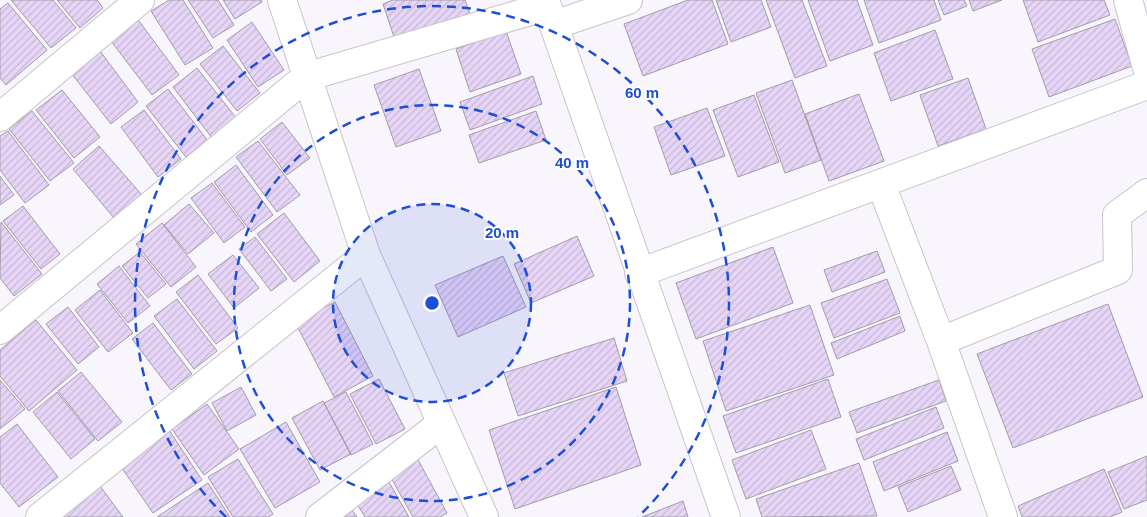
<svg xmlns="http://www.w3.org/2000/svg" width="1147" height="517" font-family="Arial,sans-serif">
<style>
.building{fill:url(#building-hatch);stroke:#a19da4}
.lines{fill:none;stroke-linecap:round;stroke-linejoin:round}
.street-casing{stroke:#c8c4cb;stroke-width:30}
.street{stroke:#fff;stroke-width:28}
.ring{fill:none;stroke:#1d4ed8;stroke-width:2.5;stroke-dasharray:9 6}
.centre{fill:#1d4ed8;stroke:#fff;stroke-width:2.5}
.ring-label{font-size:15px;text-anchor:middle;font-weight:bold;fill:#1d4ed8;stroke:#fff;stroke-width:4;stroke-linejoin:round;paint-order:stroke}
</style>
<defs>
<pattern id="building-hatch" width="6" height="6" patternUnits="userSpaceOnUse" patternTransform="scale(1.25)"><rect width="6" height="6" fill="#e7d5f8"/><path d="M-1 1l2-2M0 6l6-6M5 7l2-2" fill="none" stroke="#c6b7d5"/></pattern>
</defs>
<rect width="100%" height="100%" fill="#f9f5fc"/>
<path class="building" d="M11 0H53L76 28 51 48Z
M57 0H97L103 8 80 28Z
M169 0H183L213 48 185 65 151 11Z
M188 0H218L234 25 213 38Z
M223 0H261L262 2 235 19Z
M393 0H465L470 14 395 40 383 4Z
M688 0H712L728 44 643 76 624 24Z
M716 0H761L771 27 731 42Z
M766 0H802L827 66 795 78Z
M808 0H857L873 45 830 61Z
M864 0H934L941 20 879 43Z
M938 0H964L967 6 944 15Z
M969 0H1002L973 11Z
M1023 0H1104L1110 15 1038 42Z
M8 3 47 50 6 85 0 78V9Z
M136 17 179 75 152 95 108 37Z
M1115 19 1132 66 1049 97 1032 49Z
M252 22 284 70 258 87 227 40Z
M935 30 953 79 891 101 874 53Z
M506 31 521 74 470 92 456 49Z
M223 46 260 93 237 111 200 64Z
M100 51 138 102 111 124 71 73Z
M197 68 237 119 212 138 173 87Z
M419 69 441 131 396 147 374 85Z
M533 76 542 104 470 130 460 102Z
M968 78 986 129 938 146 920 95Z
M792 80 821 160 785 173 756 93Z
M168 89 208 141 186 157 146 106Z
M62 90 100 137 74 158 36 110Z
M859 94 884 161 829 181 805 114Z
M754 95 779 162 738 177 713 110Z
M707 108 725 156 671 175 654 127Z
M144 110 181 159 158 177 121 127Z
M32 111 74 163 50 181 9 129Z
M536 111 546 140 479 163 469 135Z
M282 122 310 158 287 175 260 139Z
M8 131 49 185 25 203 0 170V136Z
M258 141 300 195 277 212 236 157Z
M99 146 142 195 114 218 73 169Z
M236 165 273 215 251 232 214 182Z
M0 176 14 195 0 205Z
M212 183 245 227 224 243 191 198Z
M189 204 214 233 188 254 164 225Z
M23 206 60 254 41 269 3 221Z
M284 213 320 261 294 282 257 234Z
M1 222 42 274 14 296 0 278Z
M162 223 196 267 171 287 136 244Z
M577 236 594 276 531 303 514 264Z
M255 237 287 279 271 291 239 249Z
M773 247 793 303 696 339 676 283Z
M877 251 885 272 832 292 824 270Z
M140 252 166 284 148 298 122 266Z
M233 255 259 288 234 308 208 274Z
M503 256 526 307 458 337 435 285Z
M119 266 150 306 128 323 97 284Z
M198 275 238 328 216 344 176 292Z
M887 279 900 313 834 338 821 303Z
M100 290 133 333 108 352 75 310Z
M177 299 217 351 194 369 154 316Z
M335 302 373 376 334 397 295 322Z
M1108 304 1143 397 1013 448 977 354Z
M810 305 834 375 726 411 703 341Z
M68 307 99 347 78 364 46 324Z
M900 316 905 331 837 359 831 343Z
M36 320 77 370 29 411 0 376V350Z
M153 323 192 374 171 390 132 339Z
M614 338 627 381 518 416 504 373Z
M81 372 122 422 98 441 58 391Z
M379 379 405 429 376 444 350 394Z
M828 379 841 417 736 453 723 416Z
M0 380 25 409 0 429Z
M939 380 946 401 857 433 849 412Z
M241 387 256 415 227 431 212 403Z
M616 387 641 465 515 509 489 430Z
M57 392 95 439 71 459 33 412Z
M346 392 373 444 351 455 324 403Z
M323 401 351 454 320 470 292 418Z
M207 404 239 449 204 475 172 429Z
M936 407 944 428 864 460 856 439Z
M286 422 320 482 275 508 240 449Z
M17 424 58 477 19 507 0 483V437Z
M167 427 202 480 153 513 117 461Z
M811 430 826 469 746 499 732 460Z
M947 432 958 461 884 491 873 462Z
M1147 456V500L1124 509 1108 472Z
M417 458 447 513 440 517H413L389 474Z
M238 459 273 514 268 517H233L208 477Z
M859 463 877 516 762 517 756 499Z
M951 466 961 490 908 512 898 487Z
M1104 469 1122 512 1110 517H1022L1018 506Z
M385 475 409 517H365L351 494Z
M97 482 123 517H50Z
M208 483 230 517H157Z
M683 501 688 517H642Z
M349 506 357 517H333Z"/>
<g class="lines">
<defs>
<path id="street" d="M282 0 366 255 484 517
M545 0 726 517
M1128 0 1147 68
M554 25 628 0
M0 117 140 0
M881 184 941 341 1003 517
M639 273 1147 85
M0 330 306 77 547 6
M941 341 1118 270 1117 215 1147 193
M40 517 366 255
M320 517 442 423"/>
</defs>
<use href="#street" class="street-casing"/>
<use href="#street" class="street"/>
</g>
<circle cx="432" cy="303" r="99" fill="#1d4ed8" fill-opacity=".12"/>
<g class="ring">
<circle cx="432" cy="303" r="99"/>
<circle cx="432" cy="303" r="198"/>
<path d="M226 517A297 297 0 1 1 638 517"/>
</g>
<circle cx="432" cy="303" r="8" class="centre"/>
<g class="ring-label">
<text x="642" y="98">60 m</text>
<text x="572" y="168">40 m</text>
<text x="502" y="238">20 m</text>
</g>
</svg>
